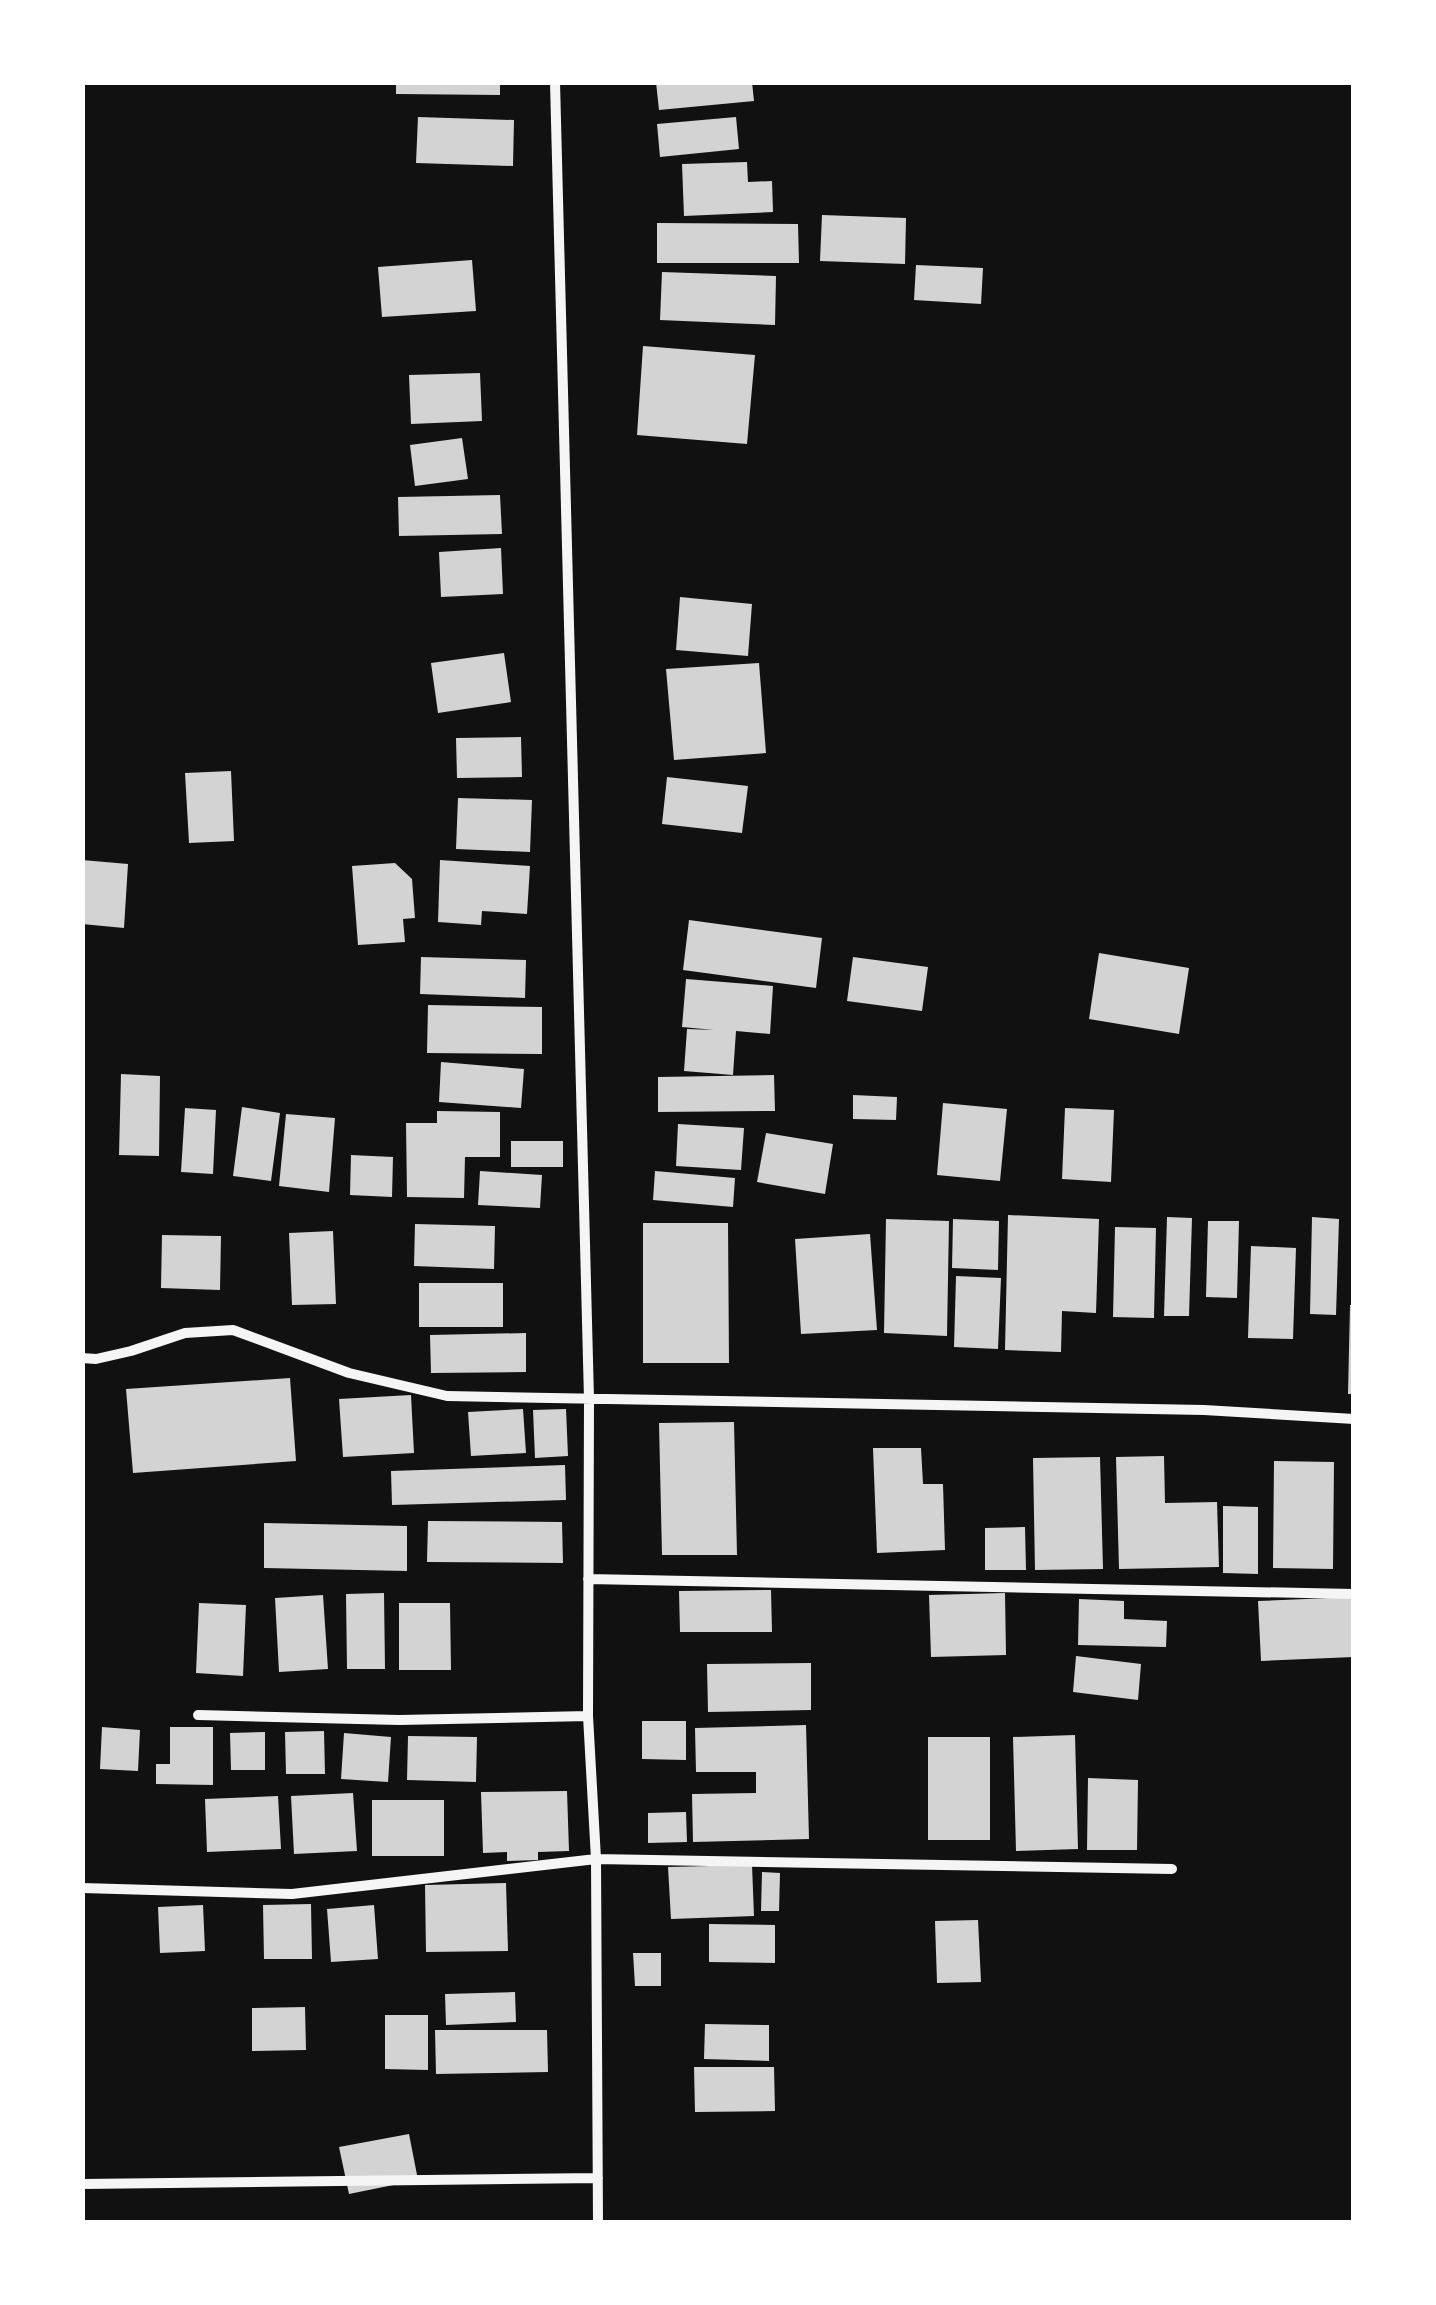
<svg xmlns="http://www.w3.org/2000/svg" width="1436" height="2305" font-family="'Archivo Narrow',sans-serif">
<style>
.building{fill:#d3d3d3}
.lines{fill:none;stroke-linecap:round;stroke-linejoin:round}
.minor{stroke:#f5f5f5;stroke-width:10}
</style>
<rect width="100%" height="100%" fill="#111"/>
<path class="building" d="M396 82H500V95L396 94Z
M656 82H752L754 101 659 110Z
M418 117 514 120 513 166 416 163Z
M736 117 739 149 660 157 657 124Z
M747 162 748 182 772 181 773 212 684 216 682 164Z
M822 215 906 218 905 264 820 261Z
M657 223 798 224 799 263H657Z
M472 260 476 311 382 317 378 267Z
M916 265 983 268 981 304 914 300Z
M662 272 776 276 775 325 660 320Z
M643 346 755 355 747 444 637 435Z
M480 373 482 421 411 424 409 375Z
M462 438 468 479 415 486 410 445Z
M500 495 502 534 399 536 398 497Z
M501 548 503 594 441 597 439 552Z
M680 597 752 604 748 656 676 650Z
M504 653 511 702 438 713 431 663Z
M759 663 766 753 674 760 666 669Z
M521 737 522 777 457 778 456 738Z
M231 771 234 841 189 843 185 773Z
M667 777 748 786 742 833 662 824Z
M458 798 532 800 530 852 456 849Z
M82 860 128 864 124 928 82 924Z
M440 860 530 866 527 914 482 911 481 925 438 922Z
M395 863 412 879 415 918 403 919 405 942 358 945 352 866Z
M689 920 822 938 816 988 683 970Z
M1099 953 1189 968 1179 1034 1089 1019Z
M421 957 526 960 525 998 420 994Z
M853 957 928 967 922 1011 847 1001Z
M686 979 773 986 770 1034 736 1031 733 1075 684 1071 687 1029 714 1030 682 1027Z
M428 1005 542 1007V1054L427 1053Z
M441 1062 524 1069 521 1108 439 1102Z
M121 1074 160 1076 159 1156 119 1155Z
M774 1075 775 1111 658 1112V1077Z
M853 1095 897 1097 896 1120 853 1119Z
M943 1103 1007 1109 1000 1181 937 1175Z
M242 1107 280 1113 271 1181 233 1176Z
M185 1108 216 1110 213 1174 181 1172Z
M1065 1108 1114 1110 1111 1182 1062 1179Z
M437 1111 500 1112V1157H465L464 1198 407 1197 406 1123H437Z
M286 1114 335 1118 329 1192 279 1186Z
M678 1124 744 1128 741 1170 676 1166Z
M766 1133 833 1144 825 1194 757 1182Z
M511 1141H563V1167H511Z
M351 1155 393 1157 392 1197 350 1195Z
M480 1171 542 1175 540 1208 478 1205Z
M655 1171 735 1178 733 1207 653 1200Z
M1008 1215 1099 1219 1096 1313 1062 1311 1061 1352 1005 1350Z
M1167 1217 1192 1218 1189 1316H1164Z
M1312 1217 1339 1219 1336 1315 1310 1314Z
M886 1219 949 1221 947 1336 884 1333Z
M953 1219 999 1221 998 1270 952 1268Z
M1208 1221H1239L1237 1298 1206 1297Z
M643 1223H728L729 1363H643Z
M415 1224 495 1226 494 1269 414 1266Z
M1115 1227 1156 1228 1154 1318 1113 1317Z
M333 1231 336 1304 292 1305 289 1233Z
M870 1234 877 1330 801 1334 795 1239Z
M162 1235 221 1236 220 1290 161 1288Z
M1251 1246 1296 1248 1293 1339 1248 1338Z
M956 1276 1001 1278 998 1349 954 1347Z
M419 1283H503V1327H419Z
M1350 1305H1354V1394H1348Z
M526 1333V1372L431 1373 430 1335Z
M290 1378 296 1461 133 1473 126 1389Z
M411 1395 414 1453 343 1457 339 1399Z
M523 1409 526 1453 471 1456 468 1412Z
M566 1409 568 1456 535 1458 533 1410Z
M734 1422 737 1555H662L659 1423Z
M873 1448H921L923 1484H943L945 1550 877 1553Z
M1164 1456 1165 1503 1217 1502 1219 1567 1119 1569 1116 1457Z
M1100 1457 1103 1569 1035 1570 1033 1458Z
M1274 1461 1334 1462 1333 1569 1273 1568Z
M565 1465 566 1500 392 1505 391 1471Z
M1223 1506 1258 1507V1574L1223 1573Z
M428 1521 562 1522 563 1563 427 1562Z
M264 1523 407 1526V1571L264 1568Z
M1025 1527 1026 1570H985V1528Z
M771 1590 772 1632H680L679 1591Z
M384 1593 385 1669H347L346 1594Z
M1005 1593 1006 1655 931 1657 929 1595Z
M323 1595 328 1669 279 1672 275 1598Z
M1354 1597V1657L1261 1661 1258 1601Z
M1079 1599 1124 1601V1619L1167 1621 1166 1647 1078 1645Z
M199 1603 246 1605 243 1676 196 1673Z
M399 1603H450L451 1670H399Z
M1076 1656 1141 1664 1138 1700 1073 1692Z
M811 1663V1710L708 1712 707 1664Z
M642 1721H686V1760L642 1759Z
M806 1725 809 1839 693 1842 692 1794 756 1793V1772H696L695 1728Z
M102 1727 140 1730 138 1771 100 1769Z
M170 1727H213V1785L156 1784V1764H170Z
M324 1731 325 1774H286L285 1732Z
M265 1732V1770H231L230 1733Z
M344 1733 391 1737 388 1782 341 1779Z
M1075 1735 1078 1849 1016 1851 1013 1737Z
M408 1736 477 1737 476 1782 407 1780Z
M928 1737H990V1840H928Z
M1088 1778 1138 1780 1137 1850H1087Z
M567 1791 569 1851 538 1852V1860L507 1861V1852L483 1853 481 1792Z
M353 1793 357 1851 294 1854 291 1796Z
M278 1796 281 1849 207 1852 205 1799Z
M372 1800H444V1856H372Z
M686 1812 687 1842 648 1843V1813Z
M752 1865 754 1916 671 1919 668 1867Z
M762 1872 780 1873 779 1911H761Z
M506 1883 508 1951 426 1952 425 1885Z
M311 1904 312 1959H264L263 1905Z
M203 1905 205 1951 160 1953 158 1907Z
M374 1905 378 1959 331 1962 327 1909Z
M978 1920 981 1982 937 1983 935 1921Z
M709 1924 775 1925V1963L709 1962Z
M633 1953H661V1986H635Z
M515 1992 516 2022 446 2025 445 1994Z
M305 2007 306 2050 252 2051V2008Z
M385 2015H428V2070L385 2069Z
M705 2024 769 2025V2061L704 2059Z
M435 2030H547L548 2072 436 2074Z
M694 2067H774L775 2111 695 2112Z
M409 2134 418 2180 349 2194 339 2147Z"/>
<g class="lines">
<path class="minor" d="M555 82 589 1399 588 1716 596 1859 598 2222
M82 1358 96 1359 131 1351 185 1333 233 1330 349 1373 447 1396 1204 1410 1354 1419
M588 1579 1354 1594
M198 1715 399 1720 588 1716
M82 1888 292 1894 596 1859 1172 1869
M82 2184 598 2178"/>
</g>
<rect width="1436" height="2305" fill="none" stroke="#ffffff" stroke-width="170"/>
</svg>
